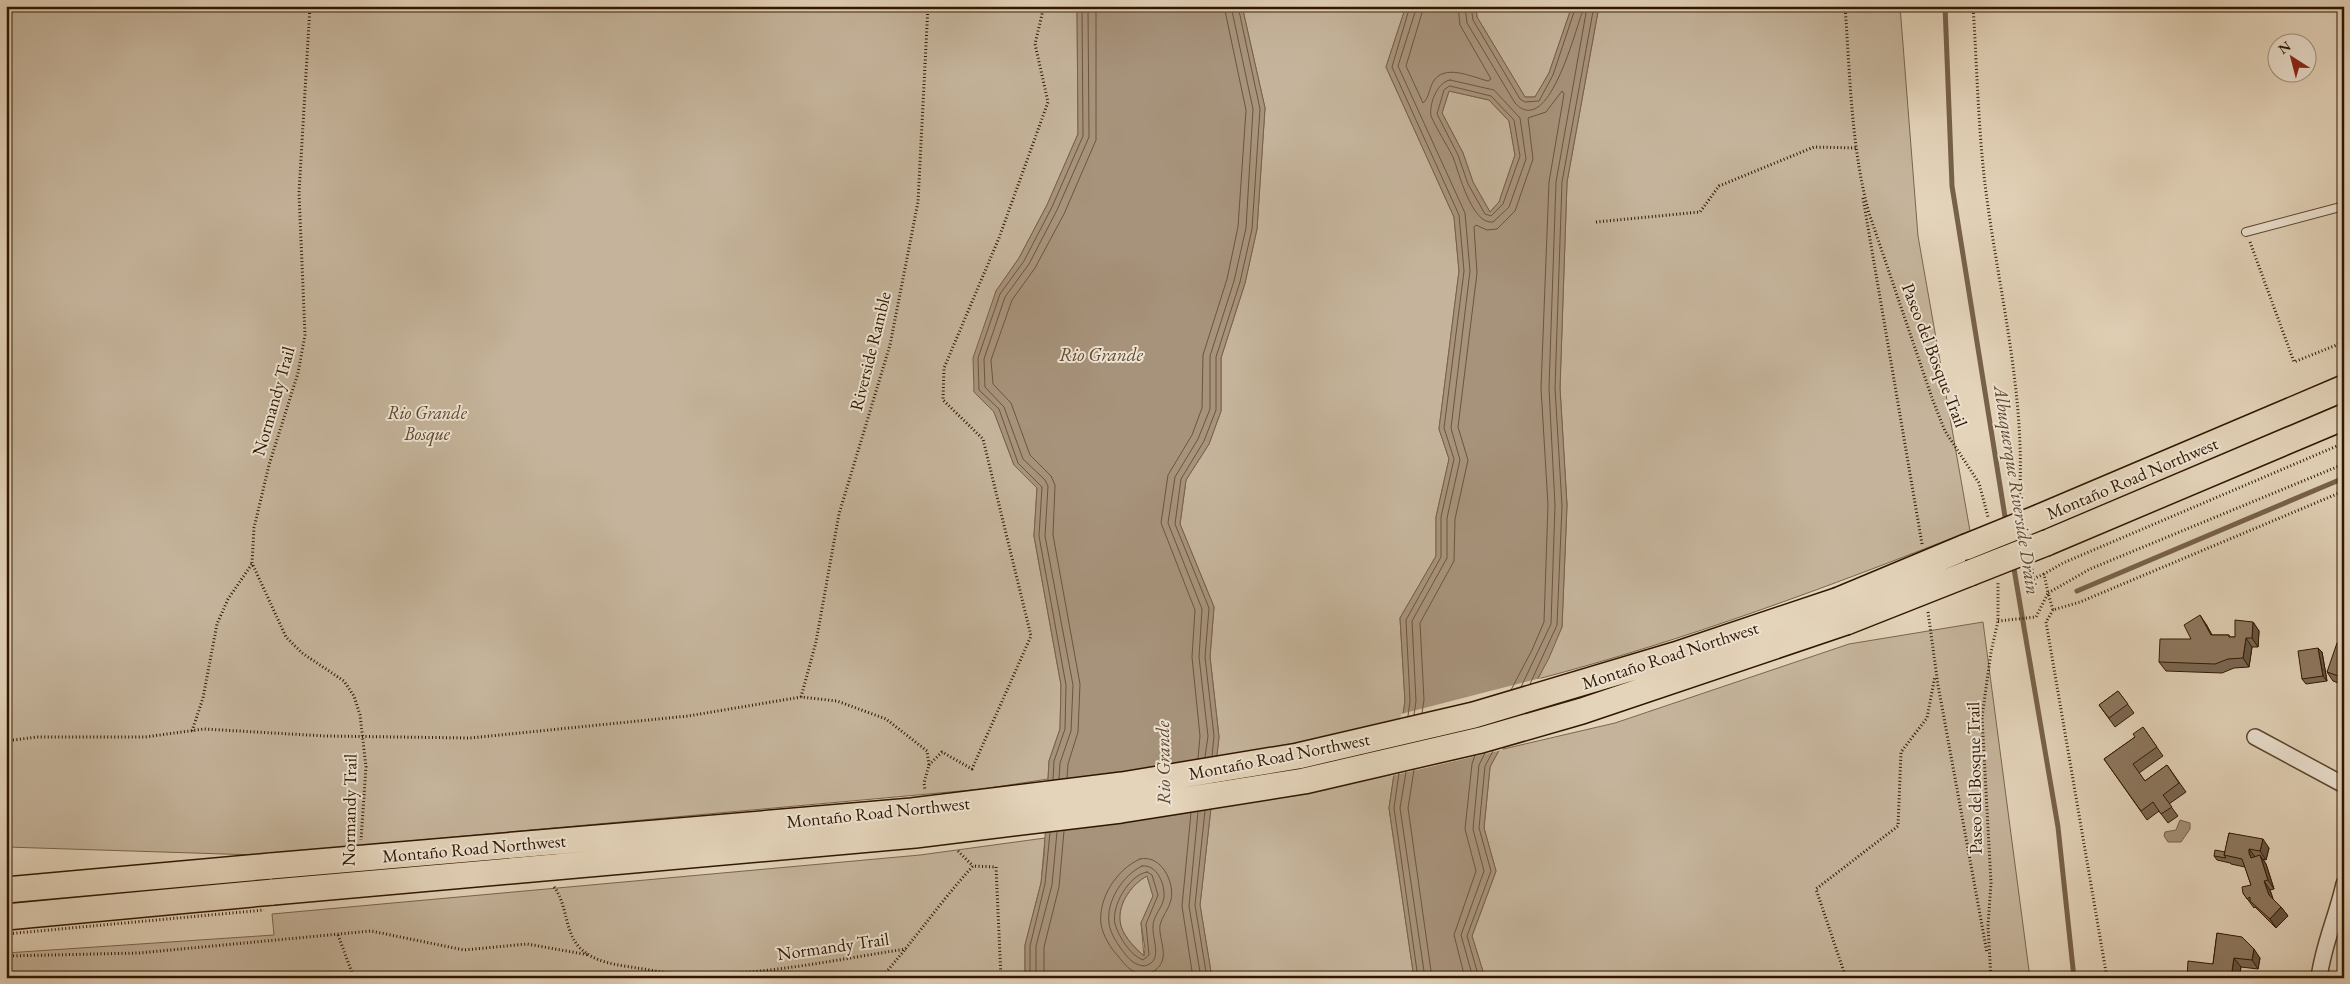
<svg xmlns="http://www.w3.org/2000/svg" width="2350" height="984" font-family="'EB Garamond',serif">
<style>
.green{fill:#c5b49b;stroke:#7a654e}
.water{fill:#a7937b;stroke:#77614a;fill-rule:evenodd}
.pier{fill:#e4d4ba}
.lines{fill:none;stroke-linecap:round;stroke-linejoin:round}
.shore{stroke:#6c543e;stroke-width:1}
.stream{stroke:#77614a;stroke-width:5}
.lane-casing{stroke:#5d462f;stroke-width:10}
.street-casing{stroke:#5d462f;stroke-width:18}
.primary-casing{stroke:#301601;stroke-width:28}
.path{stroke:#301601;stroke-width:3;stroke-dasharray:1 2.5;stroke-linecap:butt}
.lane{stroke:#ede3d2;stroke-width:8}
.street{stroke:#ede3d2;stroke-width:15}
.primary{stroke:#e4d4ba;stroke-width:25}
.primary-bridge-casing{stroke:#301601;stroke-width:28;stroke-linecap:butt}
.path-bridge{stroke:#301601;stroke-width:3;stroke-dasharray:1 2.5;stroke-linecap:butt}
.primary-bridge{stroke:#e4d4ba;stroke-width:25}
.wall{fill:#7a6853;stroke:#301601}
.shaded-wall{fill:#635544;stroke:#301601}
.building{fill:#8e7961;stroke:#301601}
.labels{text-anchor:middle;dominant-baseline:central;stroke-width:4;stroke-linejoin:round;paint-order:stroke}
.street-label{font-size:18px;fill:#301601;stroke:#ede3d2}
.park-label{font-size:18px;font-style:italic;fill:#5d452f;stroke:#ede3d2}
.water-label{font-size:19px;font-style:italic;fill:#604832;stroke:#ede3d2}
</style>
<rect width="100%" height="100%" fill="#e4d4ba"/>
<filter id="stains"><feTurbulence type="fractalNoise" baseFrequency=".004" numOctaves="4"/><feColorMatrix values="0 0 0 0 .2 0 0 0 0 .09 0 0 0 0 .02 0 0 0 .5 -.17"/></filter>
<radialGradient id="worn" r=".72"><stop offset=".6" stop-color="#630" stop-opacity="0"/><stop offset="1" stop-color="#630" stop-opacity=".3"/></radialGradient>
<path class="green" d="M6 6H1077L1078 134 1047 205 1019 258 996 291 974 392 994 412 1014 465 1037 488 1034 536 1061 685 1060 729 1049 761 1048 779 983 789 840 802 256 855 6 847Z
M1242 6H1406L1386 67 1454 217 1459 271 1439 429 1449 459 1436 517V556L1400 618 1405 701 1389 808 1414 978H1212L1200 905 1219 737 1210 657 1214 607 1180 524 1186 480 1209 444 1221 411V358L1245 283 1257 229 1265 108Z
M1476 6H1572L1549 73 1535 97H1525L1477 17Z
M1599 6H1900L1918 236 1970 531C1828 587 1686 640 1538 679L1562 627 1567 505 1560 388 1567 182Z
M1449 91 1489 100 1509 121 1515 155 1499 202 1490 212 1473 182 1463 153 1442 113Z
M1983 622 2030 978H1485L1472 936 1496 871 1484 828 1490 767 1499 750 1615 723 1849 644Z
M1045 838 1041 883 1025 945V978H6V953L274 935 272 914 920 855Z
M1147 876 1153 896 1141 923 1144 956C1135 948 1121 934 1120 921 1118 903 1132 884 1147 876Z"/>
<path class="water" d="M1077 6H1242L1265 108 1257 229 1245 283 1221 358V411L1209 444 1186 480 1180 524 1214 607 1210 657 1219 737 1200 905 1212 978H1025V945L1041 883 1044 855 1049 761 1060 729 1061 685 1034 536 1037 488 1014 465 994 412 974 392 973 358 996 291 1019 258 1047 205 1078 134ZM1147 876 1153 896 1141 923 1145 949 1144 956C1134 948 1121 934 1120 921 1118 903 1132 884 1147 876Z
M1406 6H1476L1477 17 1525 97H1535L1549 73 1572 6H1599L1567 182 1560 388 1567 505 1562 627 1549 658 1490 767 1484 828 1496 871 1472 936 1485 978H1414L1389 808 1405 701 1400 618 1436 556V517L1449 459 1439 429 1459 271 1454 217 1386 67ZM1449 91 1489 100 1509 121 1515 155 1499 202 1490 212 1473 182 1463 153 1442 113Z
M2180 820 2190 823V829L2181 842H2168L2164 836 2165 832 2176 830Z"/>
<path class="pier" d="M1541 678 1502 750 1391 776 1401 714Z"/>
<g class="lines">
<path class="shore" d="M1424 6 1406 66 1423 103C1429 98 1429 89 1433 82 1444 63 1472 77 1488 81L1491 79 1460 25 1458 6
M1465 6 1467 23 1515 103C1548 139 1575 31 1582 13L1584 11 1586 13 1556 182 1549 388 1555 506 1551 624 1521 687
M1471 6 1473 20 1520 99 1525 102 1539 101 1553 75 1576 6
M1450 80 1494 90 1520 118 1526 159 1509 207 1493 222C1472 225 1459 173 1453 157 1446 143 1437 130 1431 116 1429 104 1437 82 1450 80Z
M1450 86 1491 96 1514 120 1520 156 1503 204 1491 216 1485 214 1468 184 1458 155 1437 114 1444 90Z
M1530 684 1557 625 1562 506 1555 388 1562 182 1594 6
M1422 713 1424 700 1420 623 1454 561 1455 519 1468 460 1458 427 1477 273 1474 227 1476 225 1487 230 1497 229 1515 211 1533 159 1528 118 1546 112 1562 91 1564 94 1549 182 1541 388 1548 505 1544 622 1532 650 1511 690
M1414 715 1416 701 1412 621 1447 558V518L1460 460 1451 428 1470 271 1465 213 1398 66 1417 6
M1408 716 1410 701 1406 620 1441 557V517L1454 459 1444 428 1464 271 1459 215 1392 67 1410 6
M1212 756 1214 736 1205 657 1209 608 1175 524 1181 479 1204 441 1216 410V357L1240 282 1252 229 1260 109 1238 6
M1205 757 1208 736 1199 657 1202 609 1168 523 1175 477 1198 439 1210 409V356L1234 281 1246 228 1253 109 1231 6
M1198 759 1200 736 1192 657 1195 610 1161 523 1168 475 1192 435 1202 408 1203 355 1227 279 1238 227 1246 110 1224 6
M1414 770 1408 808 1432 978
M1406 772 1400 808 1425 978
M1399 773 1394 808 1418 978
M1067 778 1068 764 1078 732 1080 684 1053 535 1055 485 1051 476 1030 455 1011 403 993 384 991 360 1012 300 1035 268 1064 214 1096 140V6
M1059 779 1060 763 1071 731 1073 685 1045 536 1048 486 1045 480 1023 459 1004 407 985 387 984 359 1005 297 1029 264 1057 210 1089 137 1088 6
M1053 780 1054 761 1065 729 1066 685 1039 536 1042 487 1018 463 999 409 979 390 978 358 1000 294 1024 261 1052 207 1083 136 1082 6
M1205 811 1195 905 1207 978
M1198 812 1189 906 1201 978
M1191 813 1182 906 1193 978
M1140 859C1161 854 1175 882 1171 900 1169 909 1162 916 1160 925 1158 940 1172 959 1154 971 1150 973 1144 974 1139 973 1131 972 1124 964 1119 957 1111 949 1103 936 1101 924 1098 898 1117 869 1140 859Z
M1142 866C1157 864 1165 884 1164 897 1163 907 1153 916 1153 926 1152 940 1164 962 1144 966 1135 965 1130 960 1125 954 1119 946 1110 934 1109 923 1106 901 1123 875 1142 866Z
M1147 872 1152 875 1158 895 1146 924 1149 955 1143 960C1130 955 1119 937 1115 924 1111 906 1129 875 1147 872Z
M1030 978V946L1045 884 1050 832
M1036 978V946L1052 885 1057 832
M1044 978V947L1059 887 1064 831
M1465 978 1454 935 1476 871 1465 829 1472 764 1475 755
M1473 978 1461 935 1484 871 1473 829 1479 765 1485 753
M1479 978 1467 936 1491 871 1479 828 1485 766 1493 751"/>
<path class="stream" d="M1945 6 1952 186 2006 523
M2013 563 2058 827 2074 978
M2077 591 2344 478"/>
<defs>
<path id="lane" d="M2246 232 2344 206"/>
<path id="street" d="M2255 737 2344 785
M2319 978C2323 945 2337 916 2344 884"/>
<path id="primary" d="M2040 517 2344 388
M2046 543 2344 417
M1839 600 1966 547
M1846 622 1970 573
M6 890 271 866
M6 917 273 892"/>
</defs>
<use href="#lane" class="lane-casing"/>
<use href="#street" class="street-casing"/>
<use href="#primary" class="primary-casing"/>
<path class="path" d="M310 6 299 193 305 335 298 373 269 465 254 528 252 563 286 637 302 653 344 681 354 696 360 715 366 767 361 840
M1845 6C1850 73 1851 148 1869 213L1932 398 1945 431 1979 483 1988 517
M1973 6C1977 65 1978 126 1985 184 1998 290 2027 397 2019 504
M1863 198 1922 544
M1596 222 1700 212 1719 186 1814 147 1857 148
M2250 242 2294 362 2344 342
M2344 464 2090 569 2048 593 2053 610 2080 602 2344 491
M2032 569 2033 579 2044 574
M2053 610 2046 622 2107 978
M1928 612 1938 685 1987 953
M1998 621 2036 617 2048 593 2044 574 2063 563 2344 443
M801 697 816 642 839 514 890 345 918 202 928 6
M192 731 203 698 217 624 228 599 252 564
M6 741 37 737H145L204 729 325 736 470 738 688 716 801 697 837 701 886 719 927 751 929 765 924 783 925 790
M929 765 942 752 972 769 1031 636 983 439 943 400 944 368 999 238 1048 102 1035 44 1044 6
M958 851 973 866
M554 887C568 905 564 933 581 949 596 963 618 965 637 968 652 970 668 974 683 974 757 977 833 960 906 949
M338 935 354 978
M6 956 139 953 371 931 464 950 527 944 589 955
M881 978C913 942 940 902 973 866L996 867 1001 978
M1846 978 1816 889 1898 826 1901 752 1927 718 1935 676
M1991 978 1988 926 1991 883 1982 717 1991 652 1998 621V583"/>
<use href="#lane" class="lane"/>
<use href="#street" class="street"/>
<use href="#primary" class="primary"/>
<defs>
<path id="primary-bridge" d="M1966 547 2040 517
M1970 573 2046 543
M271 866 912 811 1122 785 1298 756 1474 715 1675 655 1839 600
M273 892 915 835 1121 810 1304 781 1481 740 1582 711 1846 622"/>
</defs>
<use href="#primary-bridge" class="primary-bridge-casing"/>
<path class="path-bridge" d="M6 934 264 910"/>
<use href="#primary-bridge" class="primary-bridge"/>
</g>
<path class="wall" d="M2253 622 2259 631 2258 647H2252L2249 667 2234 668 2222 673 2166 671 2159 662 2191 639 2206 624 2212 635H2229L2230 637H2235Z
M2344 646V685L2333 681 2327 672Z
M2318 648 2322 652 2327 681 2306 684 2302 679Z
M2118 691 2134 713 2115 727 2099 705Z
M2143 727 2163 756 2139 773 2145 781 2167 765 2186 792 2169 804 2178 816 2168 823 2159 811 2147 820 2104 759 2135 737Z
M2229 833 2269 848 2266 860 2263 859 2266 864 2274 889 2270 890 2273 900 2281 907 2288 916 2276 928 2255 907 2254 908 2243 893 2251 885 2245 867 2231 864 2230 863 2217 860 2214 856 2225 852Z
M2217 933 2260 958 2258 969 2241 967 2239 978H2187L2213 964Z"/>
<path class="shaded-wall" d="M2200 615 2206 624 2217 644 2211 635Z
M2253 622 2259 631 2258 647 2252 638Z
M2246 638 2252 647 2249 667 2243 658Z
M2318 648 2322 652 2327 681 2323 676Z
M2263 839 2269 848 2266 860 2260 851Z
M2249 849 2256 858H2251L2249 853Z
M2260 855 2266 864 2274 889 2268 880Z
M2264 881 2270 890 2275 904 2269 895Z
M2281 907 2288 916 2276 928 2270 919Z
M2254 949 2260 958 2258 969 2252 960Z
M2234 958 2241 967 2239 978H2231Z"/>
<path class="building" d="M2200 615 2211 635H2229V637H2235V620L2253 622 2252 638H2246L2243 658 2228 659 2215 664 2159 662 2160 639H2191L2184 625Z
M2337 643 2344 646V678L2327 672Z
M2318 648 2323 676 2302 679 2298 651Z
M2118 691 2128 704 2109 718 2099 705Z
M2143 727 2157 747 2133 764 2145 781 2167 765 2179 783 2163 795 2172 807 2161 814 2153 802 2141 811 2104 759 2135 737 2133 734Z
M2229 833 2263 839 2260 851 2249 849V853L2251 858 2260 855 2268 880 2264 881 2269 895 2281 907 2270 919 2250 901V897L2247 899 2243 893 2242 887 2251 885 2242 859 2224 855Z
M2215 850 2225 852 2224 855 2226 858 2214 856Z
M2217 933 2242 937 2254 949 2252 960 2234 958 2231 978H2187L2188 961 2213 964Z"/>
<g class="labels">
<g class="street-label">
<text transform="translate(870 351) rotate(-76)">Riverside Ramble</text>
<text transform="translate(1935 355) rotate(69)">Paseo del Bosque Trail</text>
<text transform="translate(273 401) rotate(-74)">Normandy Trail</text>
<text transform="translate(2132 478) rotate(-23)">Montaño Road Northwest</text>
<text transform="translate(1670 655) rotate(-18)">Montaño Road Northwest</text>
<text transform="translate(1279 756) rotate(-11)">Montaño Road Northwest</text>
<text transform="translate(1974 778) rotate(-91)">Paseo del Bosque Trail</text>
<text transform="translate(349 810) rotate(-89)">Normandy Trail</text>
<text transform="translate(878 812) rotate(-6)">Montaño Road Northwest</text>
<text transform="translate(474 848) rotate(-5)">Montaño Road Northwest</text>
<text transform="translate(833 946) rotate(-8)">Normandy Trail</text>
</g>
<g class="park-label">
<text x="427" y="412">Rio Grande<tspan x="427" dy="21">Bosque</tspan></text>
</g>
<g class="water-label">
<text x="1101" y="354">Rio Grande</text>
<text transform="translate(2017 490) rotate(81)">Albuquerque Riverside Drain</text>
<text transform="translate(1163 763) rotate(-91)">Rio Grande</text>
</g>
</g>
<rect width="2350" height="984" fill="none" stroke="#e4d4ba" stroke-width="25"/>
<rect x="8" y="8" width="2335" height="969" fill="none" stroke="#301601" stroke-width="2.5"/>
<rect x="12" y="12" width="2325" height="959" fill="none" stroke="#301601"/>
<g transform="translate(2292 58) rotate(324)"><circle r="24" fill="#ede3d2" stroke="#a1917e"/>
<path d="M0-4L9 19L0 12L-9 19Z" fill="#8f2418"/>
<text y="-8" font-size="14" font-weight="bold" text-anchor="middle" fill="#301601">N</text>
</g>
<rect width="100%" height="100%" filter="url(#stains)"/>
<rect width="100%" height="100%" fill="url(#worn)"/>
</svg>
